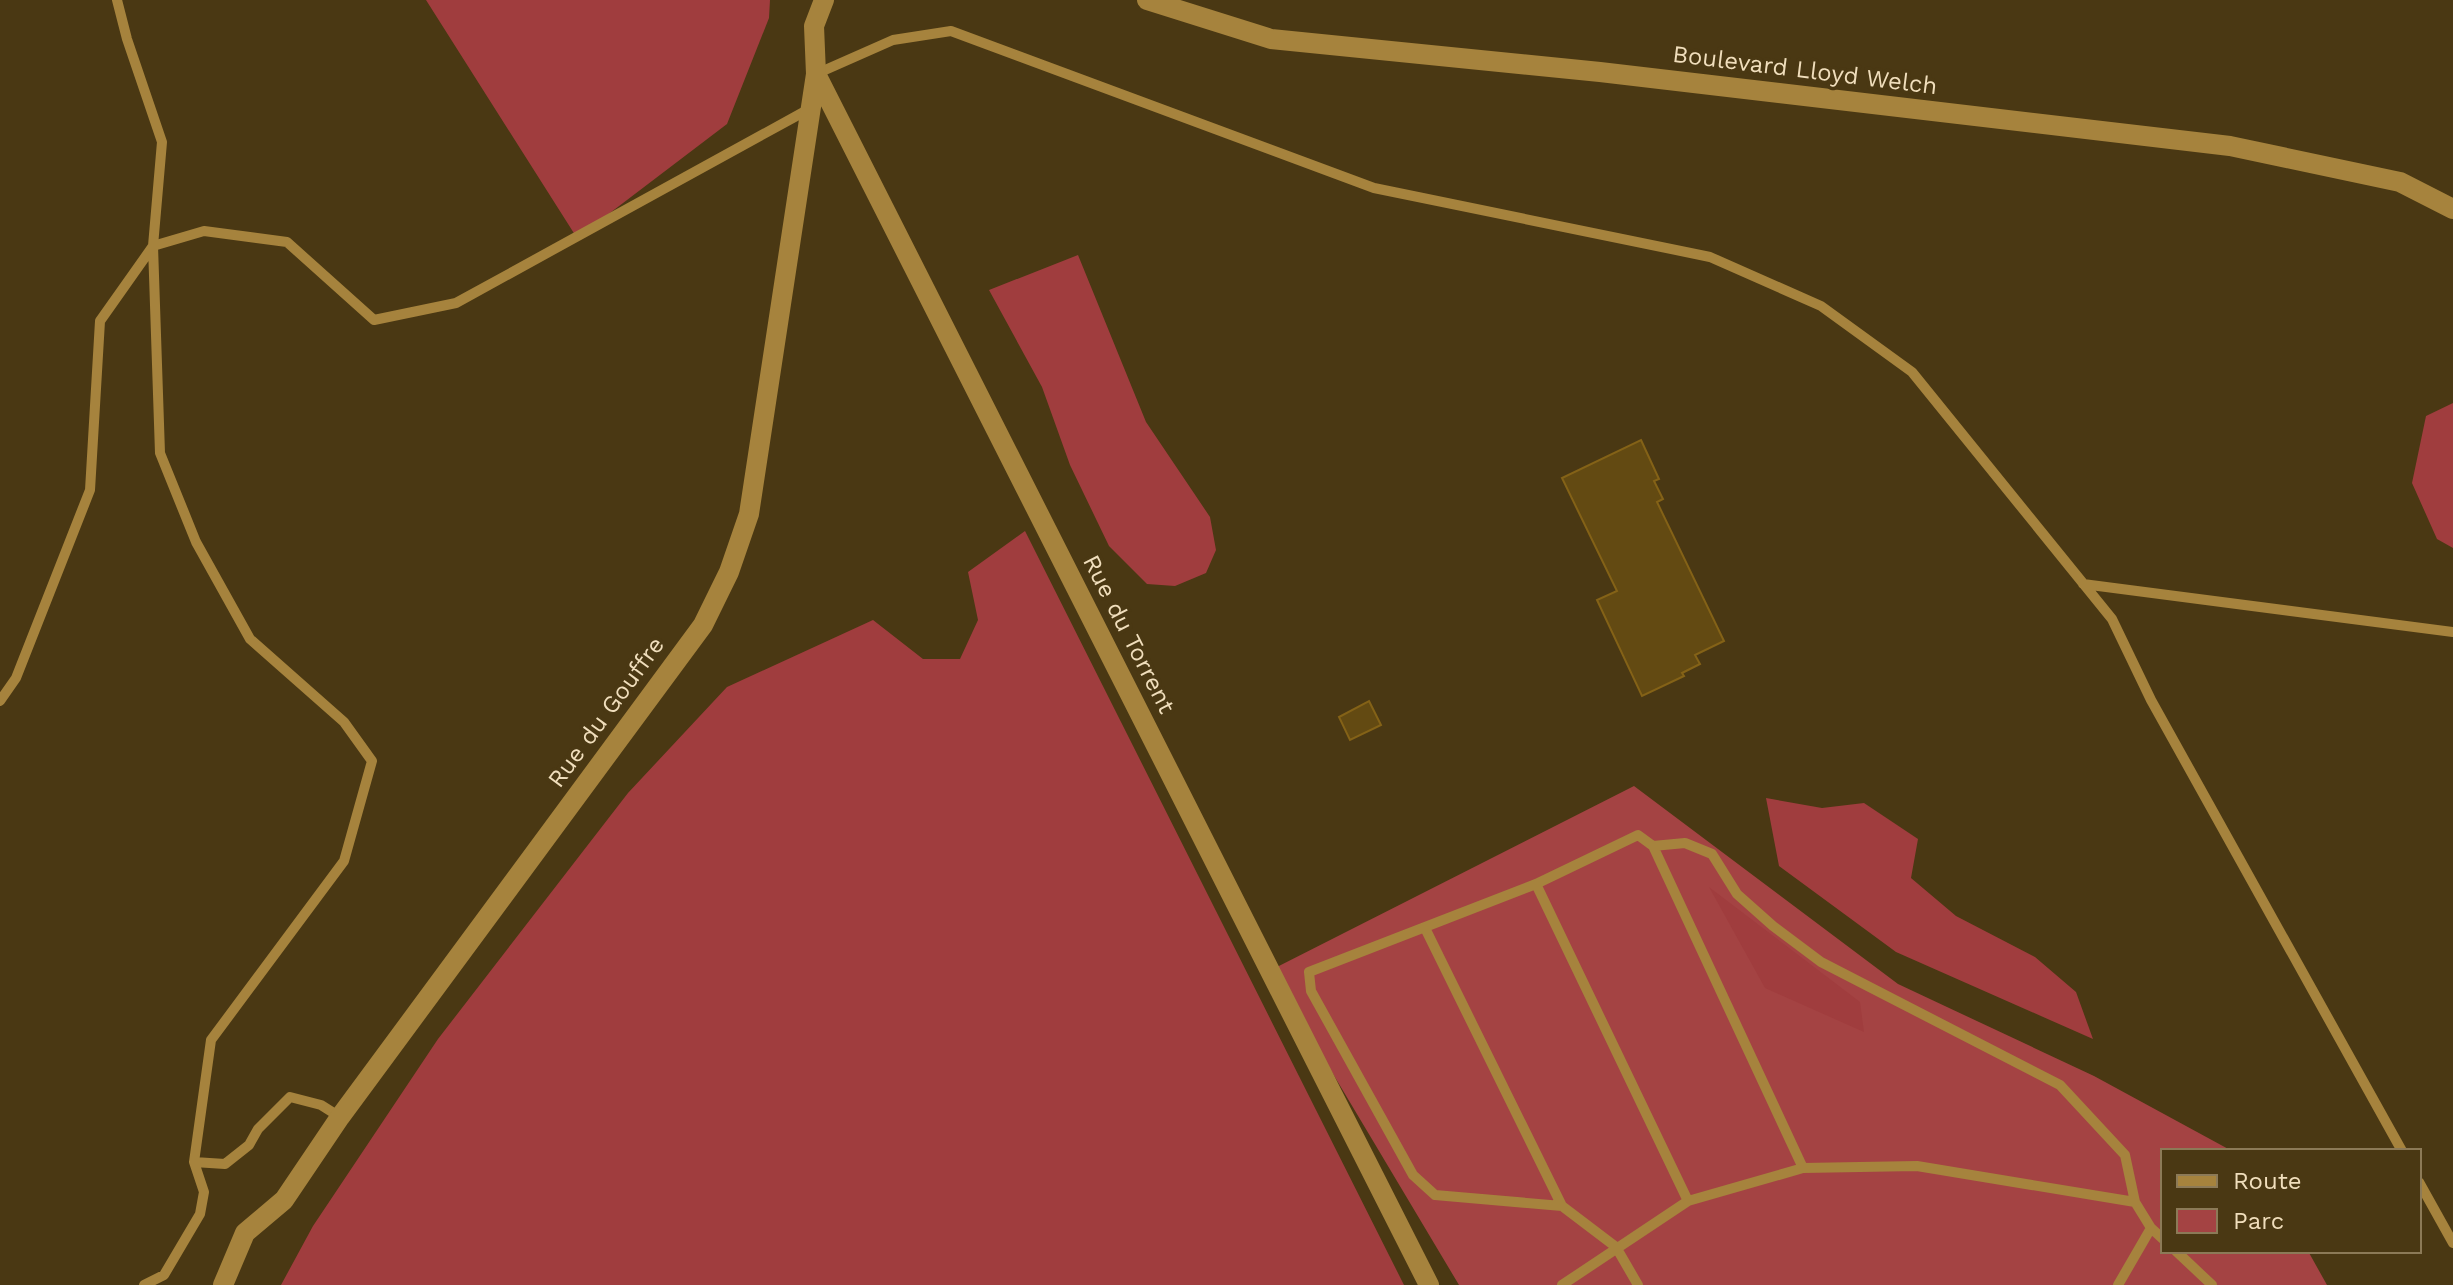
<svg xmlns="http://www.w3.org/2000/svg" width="2453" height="1285" font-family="'Work Sans',sans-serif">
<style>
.green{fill:#a44343}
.forest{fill:#a03d3e}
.building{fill:#634a12;stroke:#846217;stroke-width:2}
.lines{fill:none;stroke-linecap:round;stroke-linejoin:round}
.service{stroke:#a6833d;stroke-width:10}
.minor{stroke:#a6833d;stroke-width:20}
.secondary{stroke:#a6833d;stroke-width:20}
.labels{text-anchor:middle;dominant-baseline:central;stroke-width:7;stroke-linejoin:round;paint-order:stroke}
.street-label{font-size:24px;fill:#f0debc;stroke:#4a3813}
</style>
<rect width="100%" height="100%" fill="#4a3813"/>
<path class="green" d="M1634 786 1898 984 2094 1076 2232 1151H2163V1251H2308L2327 1285H1459L1271 970Z"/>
<path class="forest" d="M426 0H770L769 18 727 124 577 238Z
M1078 255 1146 422 1210 517 1216 550 1206 573 1175 586 1147 584 1109 546 1070 465 1042 387 989 290Z
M2453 403V548L2437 539 2412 483 2426 416Z
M1025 531 1404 1285H281L313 1226 438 1039 628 793 727 687 873 620 923 659H960L978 620 968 572Z
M1766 798 1822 808 1864 803 1918 839 1911 878 1956 916 2035 957 2076 992 2093 1039 1896 952 1779 866Z
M1709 887 1860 1002 1864 1032 1765 988Z"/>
<path class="building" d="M1641 440 1659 479 1654 481 1663 499 1657 502 1724 641 1695 655 1700 664 1682 673 1684 676 1642 696 1597 600 1617 591 1562 478Z
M1369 701 1381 725 1350 740 1339 717Z"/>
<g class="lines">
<path class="service" d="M117 0 127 39 162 142 153 246 160 453 196 542 250 639 344 722 372 761 344 861 211 1040 194 1162 204 1192 200 1214 164 1275 144 1285
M816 74 893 40 951 31 1374 188 1710 257 1821 306 1912 372 2112 619 2151 700 2402 1151
M2083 584 2453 632
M0 701 16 678 90 490 100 321 153 246 204 231 287 242 374 320 456 303 811 108
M1653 846 1685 843 1712 854 1737 894 1773 926 1821 962 2060 1085 2125 1155 2135 1202
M1536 884 1688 1201
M1425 928 1562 1206 1616 1247 1638 1285
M194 1162 225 1164 249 1145 258 1129 290 1097 321 1105 340 1117
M2419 1182 2453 1243
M1562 1206 1435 1195 1413 1175 1311 991 1309 972 1536 884 1638 835 1653 846 1803 1168
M2176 1251 2212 1285
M1562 1285 1688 1201 1803 1168 1917 1166 2135 1202 2151 1228 2163 1239
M2118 1285 2151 1228"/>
<path class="minor" d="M824 0 814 26 816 74 1429 1285
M223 1285 245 1233 284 1200 340 1117 703 625 729 572 749 514 816 74"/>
<path class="secondary" d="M1147 0 1271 39 1600 72 2230 146 2400 182 2453 209"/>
</g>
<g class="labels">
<g class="street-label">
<text transform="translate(1805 70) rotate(7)">Boulevard Lloyd Welch</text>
<text transform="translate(1129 634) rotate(63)">Rue du Torrent</text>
<text transform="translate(606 712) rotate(-54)">Rue du Gouffre</text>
</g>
</g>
<rect x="2161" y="1149" width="260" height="104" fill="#4a3813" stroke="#8c7a57" stroke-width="2"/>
<rect x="2177" y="1175" width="40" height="12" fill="#a6833d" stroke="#8c7a57" stroke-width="2"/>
<text x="2233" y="1189" font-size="24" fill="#f0debc">Route</text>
<rect x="2177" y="1209" width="40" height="24" fill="#a44343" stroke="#8c7a57" stroke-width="2"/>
<text x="2233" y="1229" font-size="24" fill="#f0debc">Parc</text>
</svg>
